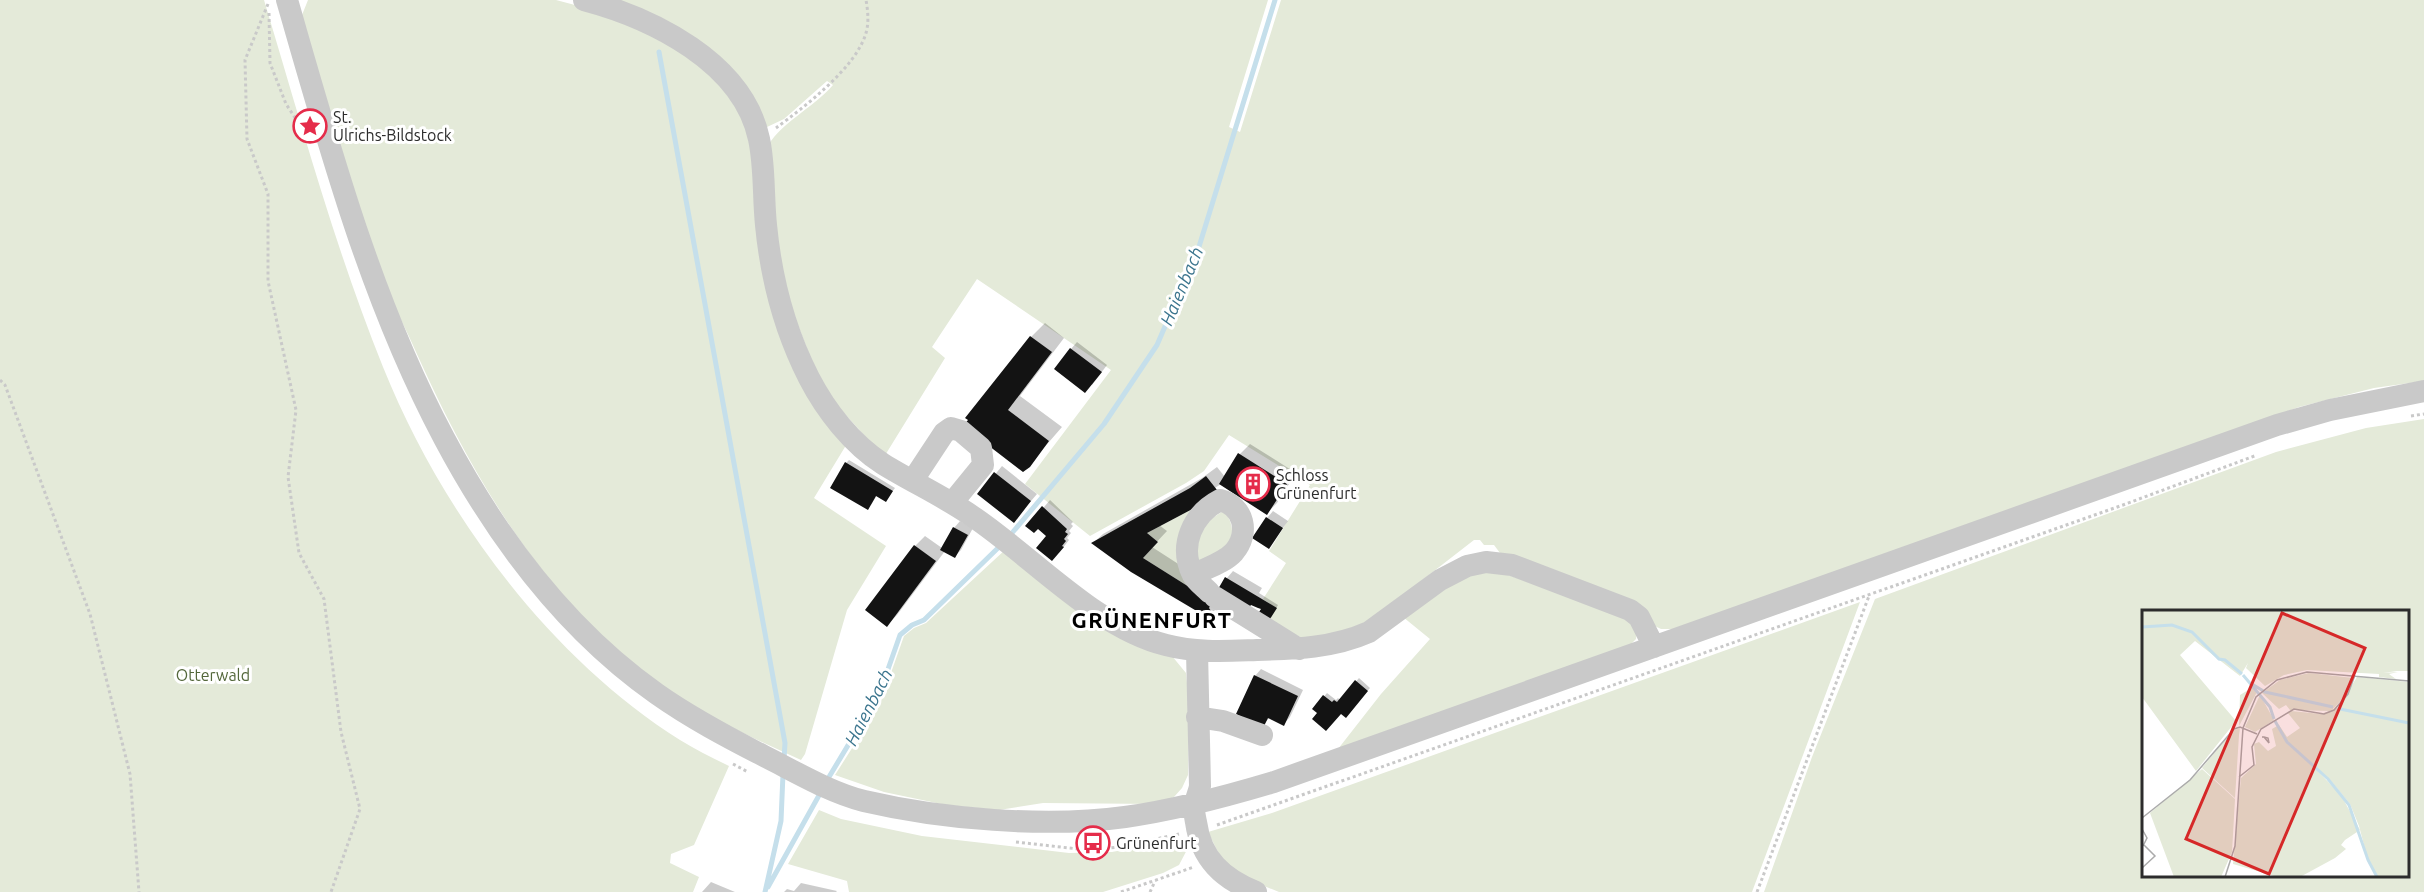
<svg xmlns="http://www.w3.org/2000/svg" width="2424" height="892" font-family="Ubuntu,sans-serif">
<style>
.green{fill:#e4ead9;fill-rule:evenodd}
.shadow{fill:#0003}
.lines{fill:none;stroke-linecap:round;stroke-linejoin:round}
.stream{stroke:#c5dfeb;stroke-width:5}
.building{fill:#131313}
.path{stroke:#c9c9c9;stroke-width:3;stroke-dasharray:3 3;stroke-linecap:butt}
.minor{stroke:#c9c9c9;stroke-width:22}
.labels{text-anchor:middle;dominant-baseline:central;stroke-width:6;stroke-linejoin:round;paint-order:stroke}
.poi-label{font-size:16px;fill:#2c2c2c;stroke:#fff;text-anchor:start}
.park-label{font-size:16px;fill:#53673a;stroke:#fff}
.water-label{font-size:18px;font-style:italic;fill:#3b758e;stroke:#fff}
.district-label{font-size:22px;font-weight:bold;letter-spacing:1.5px;fill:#000;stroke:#fff}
.inset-river{fill:none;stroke:#c5dfeb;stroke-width:3}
.inset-road{fill:none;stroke:#ababab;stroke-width:1.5}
.view{fill:#d62828;fill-opacity:0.15;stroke:#d62828;stroke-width:3}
.inset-edge{fill:none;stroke:#2c2c2c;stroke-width:3}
</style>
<rect width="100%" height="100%" fill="#fff"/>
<path class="green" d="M0 0H264C301 123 335 248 383 367 441 511 548 657 680 740 696 750 713 758 729 766L694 845 671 854 670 863 699 877 693 892H0Z
M308 0H556L624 18 705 66 743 116 754 151 762 257 848 442 814 498 886 546 847 610 805 754 801 760C752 738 705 716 661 685 545 602 473 479 416 352 405 327 391 301 382 275 351 190 327 102 302 15Z
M612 0H1268L1229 127 1240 132 1281 0H2424V381L2374 388 2299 407 1676 629H1661L1500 553 1494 545H1484L1480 540H1474L1367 623 1309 641 1268 622 1276 608 1263 599 1286 563 1269 551 1310 485 1229 435 1204 471 1186 483 1090 536 1025 484 1111 370 977 279 932 347 945 358 884 457 823 390 784 289 767 149C775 126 815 107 833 85L827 81 784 119 767 127 754 103Z
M2424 419V892H1764L1812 757 1875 599 2276 452 2366 428ZM2144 612H2408V876H2144Z
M1200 505 1185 531 1205 597 1143 558 1158 542 1147 533Z
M1223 511C1232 519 1236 535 1227 546 1221 554 1207 561 1198 566 1191 532 1195 530 1223 511Z
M1006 549 1172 656 1186 673 1189 703 1188 775 1182 788 1174 797 1157 804 1043 803 999 810 946 805 884 792 835 775 880 704 904 636 914 628 926 623Z
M1497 571 1623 616 1637 630 1636 639 1630 645 1338 749 1381 694 1430 639 1403 617 1465 576Z
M1860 602 1752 892H1279L1247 879 1222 860 1208 832 1272 813Z
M819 810 841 819 922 836 1069 853 1112 852 1185 838 1189 846 1179 865 1163 873 1103 892H849L847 881 788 864Z"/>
<path class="shadow" d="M1045 323 1064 338 1020 396 1062 427 1029 465 967 418 1031 337Z
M1077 342 1107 365 1092 385 1071 349Z
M1250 444 1296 473 1277 503 1267 513 1221 484 1159 525 1167 531 1152 547 1214 587 1221 589 1227 578 1233 571 1262 588 1259 593 1278 605 1271 617 1263 609 1251 604 1216 609 1209 616 1201 613 1093 543 1103 534 1202 478 1217 467 1225 477 1240 454Z
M849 460 895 488 886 500 877 495 871 505 846 463Z
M1002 466 1037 494 1014 521 979 494Z
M1050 500 1073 522 1071 524 1073 526 1069 531 1071 533 1067 538 1069 540 1059 553 1048 535 1038 527 1028 526Z
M1273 511 1288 521 1269 547 1267 518Z
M960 521 973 528 961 550 955 556 945 551 897 615 887 625 867 610 915 546 925 536 942 548 954 528Z
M1261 669 1303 690 1290 717 1284 724 1270 717 1262 726 1255 676Z
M1359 678 1370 688 1348 713H1319L1314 708 1327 693 1336 700 1338 698 1340 700Z
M711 882 735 892H702Z
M801 883 837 891 836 892H784L787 889 794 891Z"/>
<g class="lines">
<path class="stream" d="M659 52 785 743 784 759
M1012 533 1104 424 1157 345 1198 250 1275 0
M826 782 880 692 900 635 912 625 924 620 999 547
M768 887 822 790
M765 892 781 821 783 774"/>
</g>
<path class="building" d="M1030 336 1052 352 1008 410 1049 441 1030 467 1023 472 963 426 968 420 965 418Z
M1070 348 1102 372 1085 393 1054 369Z
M1238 453 1287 484 1267 515 1219 484Z
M845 462 893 491 886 502 876 496 868 510 830 488Z
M994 472 1031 501 1014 523 977 494Z
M1206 476 1217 490 1200 505 1147 533 1158 542 1143 558 1205 597 1217 591 1225 577 1277 608 1268 622 1257 615 1261 609 1258 608 1251 605 1247 610 1212 602 1209 608 1211 611 1210 617 1202 618 1200 613 1131 572 1091 543 1190 488Z
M1042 506 1067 529 1065 532 1068 534 1064 539 1066 541 1062 546 1064 547 1052 561 1036 548 1046 536 1038 529 1034 533 1025 526Z
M1266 517 1283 528 1269 549 1252 538Z
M953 527 968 535 955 558 940 550Z
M914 545 936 561 887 627 865 610Z
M1254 675 1298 696 1284 726 1268 718 1263 728 1236 714Z
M1355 680 1368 691 1346 718 1341 714 1326 731 1312 719 1317 713 1312 709 1323 695 1332 702 1334 700 1337 702Z"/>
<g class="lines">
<path class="path" d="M268 4 245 60 247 139 268 194V281L296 410 288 477 299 553 324 599 341 732 360 809 331 892
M269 13 270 63 286 104 303 130
M776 128C804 107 856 68 866 33 869 23 868 11 866 0
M0 380 5 385 90 614 130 774 139 892
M2411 416 2424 414
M733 764 748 772
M1217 825 2123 505 2257 455
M1016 842 1087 850 1119 847 1179 834
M1121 892 1194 867
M1150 892 1155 881
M1757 892 1869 596"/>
<path class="minor" d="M287 0C330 149 371 301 444 438 496 536 566 630 657 694 691 718 727 737 764 756 796 772 829 792 864 801 941 819 1046 828 1125 817 1176 810 1224 797 1274 782L2277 425 2330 410 2424 391
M584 0C652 18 743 62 759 139 765 167 763 196 766 225 771 277 785 331 809 378 826 411 852 444 883 464 912 482 943 496 972 516 1032 556 1096 628 1166 645 1197 653 1226 651 1257 650 1296 649 1333 648 1369 632L1440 580 1467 566 1486 562 1512 565 1630 610 1639 617 1654 647
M913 480 944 433 951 428 961 431 981 448 983 465 952 503
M1193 575C1206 568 1224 563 1234 552 1250 533 1244 506 1220 500 1193 514 1178 545 1193 575 1196 581 1204 587 1209 592
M1215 597 1299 649
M1197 651 1200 786C1199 793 1196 797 1195 804 1193 809 1195 817 1196 822 1201 859 1223 879 1256 892
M1197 717 1223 721 1262 735"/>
</g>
<defs>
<symbol id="sight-ring" viewBox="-11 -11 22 22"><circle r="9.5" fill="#fff" stroke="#e52c4a" stroke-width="1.5"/><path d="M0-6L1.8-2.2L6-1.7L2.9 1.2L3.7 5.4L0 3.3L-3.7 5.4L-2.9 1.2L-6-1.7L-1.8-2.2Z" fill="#e52c4a"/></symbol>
<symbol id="building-ring" viewBox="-11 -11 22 22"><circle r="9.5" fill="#fff" stroke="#e52c4a" stroke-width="1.5"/><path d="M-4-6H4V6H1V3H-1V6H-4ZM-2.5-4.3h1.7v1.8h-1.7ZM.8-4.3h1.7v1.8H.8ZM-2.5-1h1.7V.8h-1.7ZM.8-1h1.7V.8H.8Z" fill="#e52c4a"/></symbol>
<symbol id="bus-ring" viewBox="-11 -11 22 22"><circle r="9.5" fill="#fff" stroke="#e52c4a" stroke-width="1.5"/><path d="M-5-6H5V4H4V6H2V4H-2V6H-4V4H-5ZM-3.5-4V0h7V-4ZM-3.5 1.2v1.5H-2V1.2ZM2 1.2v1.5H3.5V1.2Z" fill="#e52c4a"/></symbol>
</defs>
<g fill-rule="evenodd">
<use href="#sight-ring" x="291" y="107" width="38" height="38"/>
<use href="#building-ring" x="1234" y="465" width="38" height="38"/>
<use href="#bus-ring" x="1074" y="824" width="38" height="38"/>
</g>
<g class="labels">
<g class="poi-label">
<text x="333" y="117">St.<tspan x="333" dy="18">Ulrichs-Bildstock</tspan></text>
<text x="1276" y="475">Schloss<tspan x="1276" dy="18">Grünenfurt</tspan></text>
<text x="1116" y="843">Grünenfurt</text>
</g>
<g class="park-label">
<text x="213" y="675">Otterwald</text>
</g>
<g class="water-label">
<text transform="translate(1181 286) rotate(-67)">Haienbach</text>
<text transform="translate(868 707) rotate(-63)">Haienbach</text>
</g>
<g class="district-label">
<text x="1152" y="619">GRÜNENFURT</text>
</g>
</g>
<g transform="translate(2142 610)">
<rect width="267" height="267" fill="#fff"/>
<path d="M0 0H267V61H255L241 63 256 62 247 64 254 69 237 67V64L165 60 142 65 123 76 104 58 106 53 98 66 53 31 38 45 94 111 54 161 0 87ZM167 63 211 68 205 84 189 101 148 100 144 95 137 99 120 83 138 70ZM215 67 267 72V267H236L226 250 217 216 208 194 189 171 163 148 199 185 218 220 203 230 199 235 204 239 193 248 158 267H136L91 254 99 168 114 154 112 134 117 132 126 141 134 136 130 119 137 115 145 127 158 118 145 102 149 101 179 104 196 98ZM111 77 115 82 97 116 98 85ZM118 85 132 110 113 122 103 117ZM98 118 97 125 93 188 60 158 90 121ZM60 159 93 189 90 242 79 267H32L8 203Z" fill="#e4ead9"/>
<path class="inset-river" d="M0 17 30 15 50 22 77 49 83 50 100 64M101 65 128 97 132 109M110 74 123 82 191 97M198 99 267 113M133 111 145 132 186 169 207 195 226 250 235 267"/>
<path class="inset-road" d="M120 127H122L126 128 127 133 122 127M97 167 112 155 110 137 119 119 152 99 182 104 192 100 206 84 213 65M0 208 48 170 92 119 98 117 115 124M0 219 5 228 1 236M0 258 13 246 2 235M83 267 93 236 101 118 114 87 135 70 165 62 267 71"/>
<path class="view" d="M140 3 223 38 127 264 44 229Z"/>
<rect width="267" height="267" class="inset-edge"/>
</g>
</svg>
